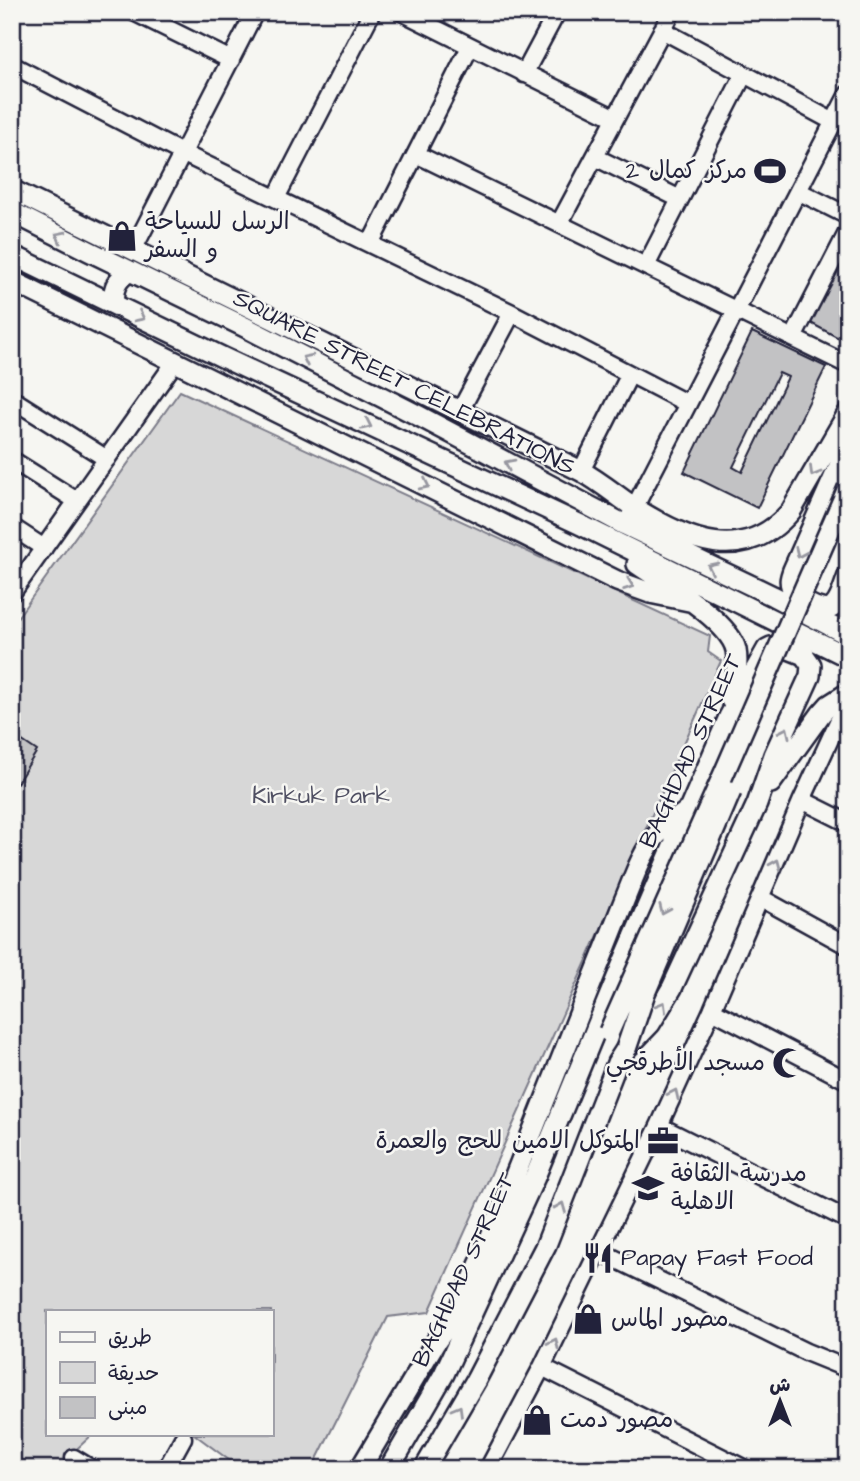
<svg xmlns="http://www.w3.org/2000/svg" width="860" height="1481" font-family="'Architects Daughter','Playpen Sans Arabic',sans-serif">
<style>
.green{fill:#d7d7d7;stroke:#7c7c89;stroke-width:2}
.building{fill:#c2c2c4;stroke:#22223b;stroke-width:2;fill-rule:evenodd}
.lines{fill:none;stroke-linecap:round;stroke-linejoin:round}
.minor-casing{stroke:#22223b;stroke-width:21}
.major-casing{stroke:#22223b;stroke-width:24}
.minor{stroke:#f6f6f2;stroke-width:16}
.major{stroke:#f6f6f2;stroke-width:19}
.major-bridge-casing{stroke:#22223b;stroke-width:24;stroke-linecap:butt}
.major-bridge{stroke:#f6f6f2;stroke-width:19}
.oneway{stroke:#9797a0}
.labels{text-anchor:middle;dominant-baseline:central;stroke-width:5;stroke-linejoin:round;paint-order:stroke}
.poi-label{font-size:24px;fill:#22223b;stroke:#f6f6f2;text-anchor:start}
.street-label{font-size:24px;fill:#22223b;stroke:#f6f6f2}
.park-label{font-size:24px;fill:#4f4f62;stroke:#f6f6f2}
</style>
<rect width="100%" height="100%" fill="#f6f6f2"/>
<filter id="ink" filterUnits="userSpaceOnUse"><feTurbulence type="fractalNoise" baseFrequency=".0143" numOctaves="2"/><feDisplacementMap in="SourceGraphic" scale="14" xChannelSelector="R" yChannelSelector="G"/><feConvolveMatrix kernelMatrix="1 2 1 2 8 2 1 2 1" color-interpolation-filters="sRGB"/></filter>
<g filter="url(#ink)">
<path class="green" d="M180 391 710 636 708 652 721 661 429 1312 388 1317 312 1469H241L194 1434H271V1311H47V1434H93L55 1469H12V625Z"/>
<path class="building" d="M848 242V343L807 321Z
M752 332 826 367 757 508 684 472ZM779 373 788 377 742 472 733 467Z
M12 734 37 751 17 783 12 781Z"/>
<g class="lines">
<defs>
<path id="minor" d="M134 12 231 60
M402 12 615 118
M845 12 848 14
M662 30 834 122
M12 65 182 153 512 313 688 404
M524 74 557 12
M416 154 848 365
M595 157 680 199
M798 191 848 216
M276 198 372 12
M559 224 672 12
M370 244 470 47
M133 250 255 12
M646 266 744 74
M793 338 848 231
M12 399 107 459
M460 411 512 313
M12 460 77 501
M581 471 630 374
M629 518 848 94
M12 527 44 548
M12 593 175 362
M802 800 848 823
M761 898 848 946
M712 1010 848 1081
M659 1126 848 1220
M599 1251 806 1352 848 1369
M542 1367 745 1469
M74 1458 92 1469
M166 1469 183 1438
M488 1469 542 1367 659 1126 712 1010 802 800 848 700"/>
<path id="major" d="M12 190 581 471C601 482 617 496 635 508 687 541 744 566 791 511L848 413
M12 212 89 251 245 327 419 416 625 525 773 596 848 635
M12 255 222 357 579 524 848 657
M12 281 617 581 650 593 689 601
M114 304C112 288 117 279 130 271
M848 446 793 570C791 576 789 580 791 586 795 598 822 616 833 607 841 601 844 585 848 576
M637 564C663 582 730 621 736 650 739 666 734 684 731 700
M771 783 821 714 829 705 848 693
M360 1469 435 1343 460 1308 483 1256 624 901C633 880 641 854 656 836 665 825 677 819 687 811
M389 1469 444 1374 535 1177 625 958 729 717 767 649 771 647 781 646 804 655 811 665 810 676 774 755 757 804 672 988 650 1024 626 1049 617 1063 546 1245 476 1380 424 1469"/>
</defs>
<use href="#minor" class="minor-casing"/>
<use href="#major" class="major-casing"/>
<use href="#minor" class="minor"/>
<use href="#major" class="major"/>
<defs>
<path id="major-bridge" d="M609 1032 725 771 848 488
M626 1049 645 993 731 791"/>
</defs>
<use href="#major-bridge" class="major-bridge-casing"/>
<use href="#major-bridge" class="major-bridge"/>
</g>
<defs><path id="oneway-chevron" d="M-2-3.5L2.5 0L-2 3.5" fill="none" stroke-width="1.6" stroke-linecap="round" stroke-linejoin="round" transform="scale(1.75)"/></defs>
<g class="oneway">
<use href="#oneway-chevron" transform="translate(60 236) rotate(-153)"/>
<use href="#oneway-chevron" transform="translate(140 317) rotate(26)"/>
<use href="#oneway-chevron" transform="translate(307 359) rotate(-153)"/>
<use href="#oneway-chevron" transform="translate(367 425) rotate(25)"/>
<use href="#oneway-chevron" transform="translate(509 464) rotate(-152)"/>
<use href="#oneway-chevron" transform="translate(814 472) rotate(120)"/>
<use href="#oneway-chevron" transform="translate(425 485) rotate(26)"/>
<use href="#oneway-chevron" transform="translate(800 553) rotate(114)"/>
<use href="#oneway-chevron" transform="translate(712 567) rotate(-154)"/>
<use href="#oneway-chevron" transform="translate(629 585) rotate(20)"/>
<use href="#oneway-chevron" transform="translate(785 732) rotate(-65)"/>
<use href="#oneway-chevron" transform="translate(776 864) rotate(-67)"/>
<use href="#oneway-chevron" transform="translate(664 910) rotate(114)"/>
<use href="#oneway-chevron" transform="translate(662 1006) rotate(-60)"/>
<use href="#oneway-chevron" transform="translate(674 1094) rotate(-65)"/>
<use href="#oneway-chevron" transform="translate(561 1207) rotate(-68)"/>
<use href="#oneway-chevron" transform="translate(554 1343) rotate(-64)"/>
<use href="#oneway-chevron" transform="translate(458 1410) rotate(-60)"/>
</g>
</g>
<defs>
<symbol id="stadium-bare" viewBox="-9 -9 18 18"><path d="M0-5a6.5 5 0 1 0 0 10a6.5 5 0 1 0 0-10ZM-3.5-1.8h7v3.6h-7Z" fill="#22223b" stroke="#f6f6f2" stroke-width="2.5" paint-order="stroke"/></symbol>
<symbol id="shop-bare" viewBox="-9 -9 18 18"><path d="M-5-2.5h2.3a2.7 3.5 0 0 1 5.4 0H5L5.5 6h-11ZM-1.5-2.5h3a1.5 2.3 0 0 0-3 0Z" fill="#22223b" stroke="#f6f6f2" stroke-width="2.5" paint-order="stroke"/></symbol>
<symbol id="mosque-bare" viewBox="-9 -9 18 18"><path d="M3.5-4.9A6 6 0 1 0 3.5 4.9A5 5 0 1 1 3.5-4.9Z" fill="#22223b" stroke="#f6f6f2" stroke-width="2.5" paint-order="stroke"/></symbol>
<symbol id="office-bare" viewBox="-9 -9 18 18"><path d="M-6-3h4V-5.5h4V-3h4V5H-6ZM-1-4.5V-3h2v-1.5ZM-6 0V1H6V0Z" fill="#22223b" stroke="#f6f6f2" stroke-width="2.5" paint-order="stroke"/></symbol>
<symbol id="school-bare" viewBox="-9 -9 18 18"><path d="M0-5L7-2L0 1L-7-2ZM-4 1L0 2.5L4 1V4Q0 6-4 4Z" fill="#22223b" stroke="#f6f6f2" stroke-width="2.5" paint-order="stroke"/></symbol>
<symbol id="restaurant-bare" viewBox="-9 -9 18 18"><path d="M-5-6h1v4h1v-4h1v4h1v-4h1v5L-1.5 .5V6h-2V.5L-5-1ZM5-6V6H3V1.5H1.5Q1.5-4 5-6Z" fill="#22223b" stroke="#f6f6f2" stroke-width="2.5" paint-order="stroke"/></symbol>
</defs>
<g fill-rule="evenodd">
<use href="#stadium-bare" x="748" y="149" width="44" height="44"/>
<use href="#shop-bare" x="100" y="214" width="44" height="44"/>
<use href="#mosque-bare" x="766" y="1041" width="44" height="44"/>
<use href="#office-bare" x="641" y="1119" width="44" height="44"/>
<use href="#school-bare" x="626" y="1166" width="44" height="44"/>
<use href="#restaurant-bare" x="576" y="1236" width="44" height="44"/>
<use href="#shop-bare" x="566" y="1297" width="44" height="44"/>
<use href="#shop-bare" x="515" y="1398" width="44" height="44"/>
</g>
<g class="labels">
<g class="poi-label">
<text x="747" y="171" text-anchor="end">مركز كمال 2</text>
<text x="145" y="222">الرسل للسياحة<tspan x="145" dy="28">و السفر</tspan></text>
<text x="765" y="1063" text-anchor="end">مسجد الأطرقجي</text>
<text x="640" y="1141" text-anchor="end">المتوكل الامين للحج والعمرة</text>
<text x="671" y="1174">مدرسة الثقافة<tspan x="671" dy="28">الاهلية</tspan></text>
<text x="621" y="1258">Papay Fast Food</text>
<text x="611" y="1319">مصور الماس</text>
<text x="560" y="1420">مصور دمت</text>
</g>
<g class="street-label">
<text transform="translate(404 383) rotate(27)">SQUARE STREET CELEBRATIONS</text>
<text transform="translate(691 751) rotate(-65)">BAGHDAD STREET</text>
<text transform="translate(464 1270) rotate(-65)">BAGHDAD STREET</text>
</g>
<g class="park-label">
<text x="321" y="796">Kirkuk Park</text>
</g>
</g>
<rect width="860" height="1481" fill="none" stroke="#f6f6f2" stroke-width="42"/>
<rect x="21" y="21" width="818" height="1439" fill="none" stroke="#22223b" stroke-width="2.5" filter="url(#ink)"/>
<rect x="46" y="1310" width="228" height="126" fill="#f6f6f2" stroke="#a1a1a9" stroke-width="2"/>
<rect x="60" y="1332" width="35" height="10" fill="#f6f6f2" stroke="#a1a1a9" stroke-width="2"/>
<text x="108" y="1344" font-size="21" fill="#22223b">طريق</text>
<rect x="60" y="1362" width="35" height="21" fill="#d7d7d7" stroke="#a1a1a9" stroke-width="2"/>
<text x="108" y="1380" font-size="21" fill="#22223b">حديقة</text>
<rect x="60" y="1397" width="35" height="21" fill="#c2c2c4" stroke="#a1a1a9" stroke-width="2"/>
<text x="108" y="1414" font-size="21" fill="#22223b">مبنى</text>
<g transform="translate(780 1401)" stroke="#f6f6f2" stroke-width="5" paint-order="stroke">
<path d="M0-5L12 26L0 18L-12 26Z" fill="#22223b"/>
<text y="-10" font-size="19" font-weight="bold" text-anchor="middle" fill="#22223b">ش</text>
</g>
</svg>
